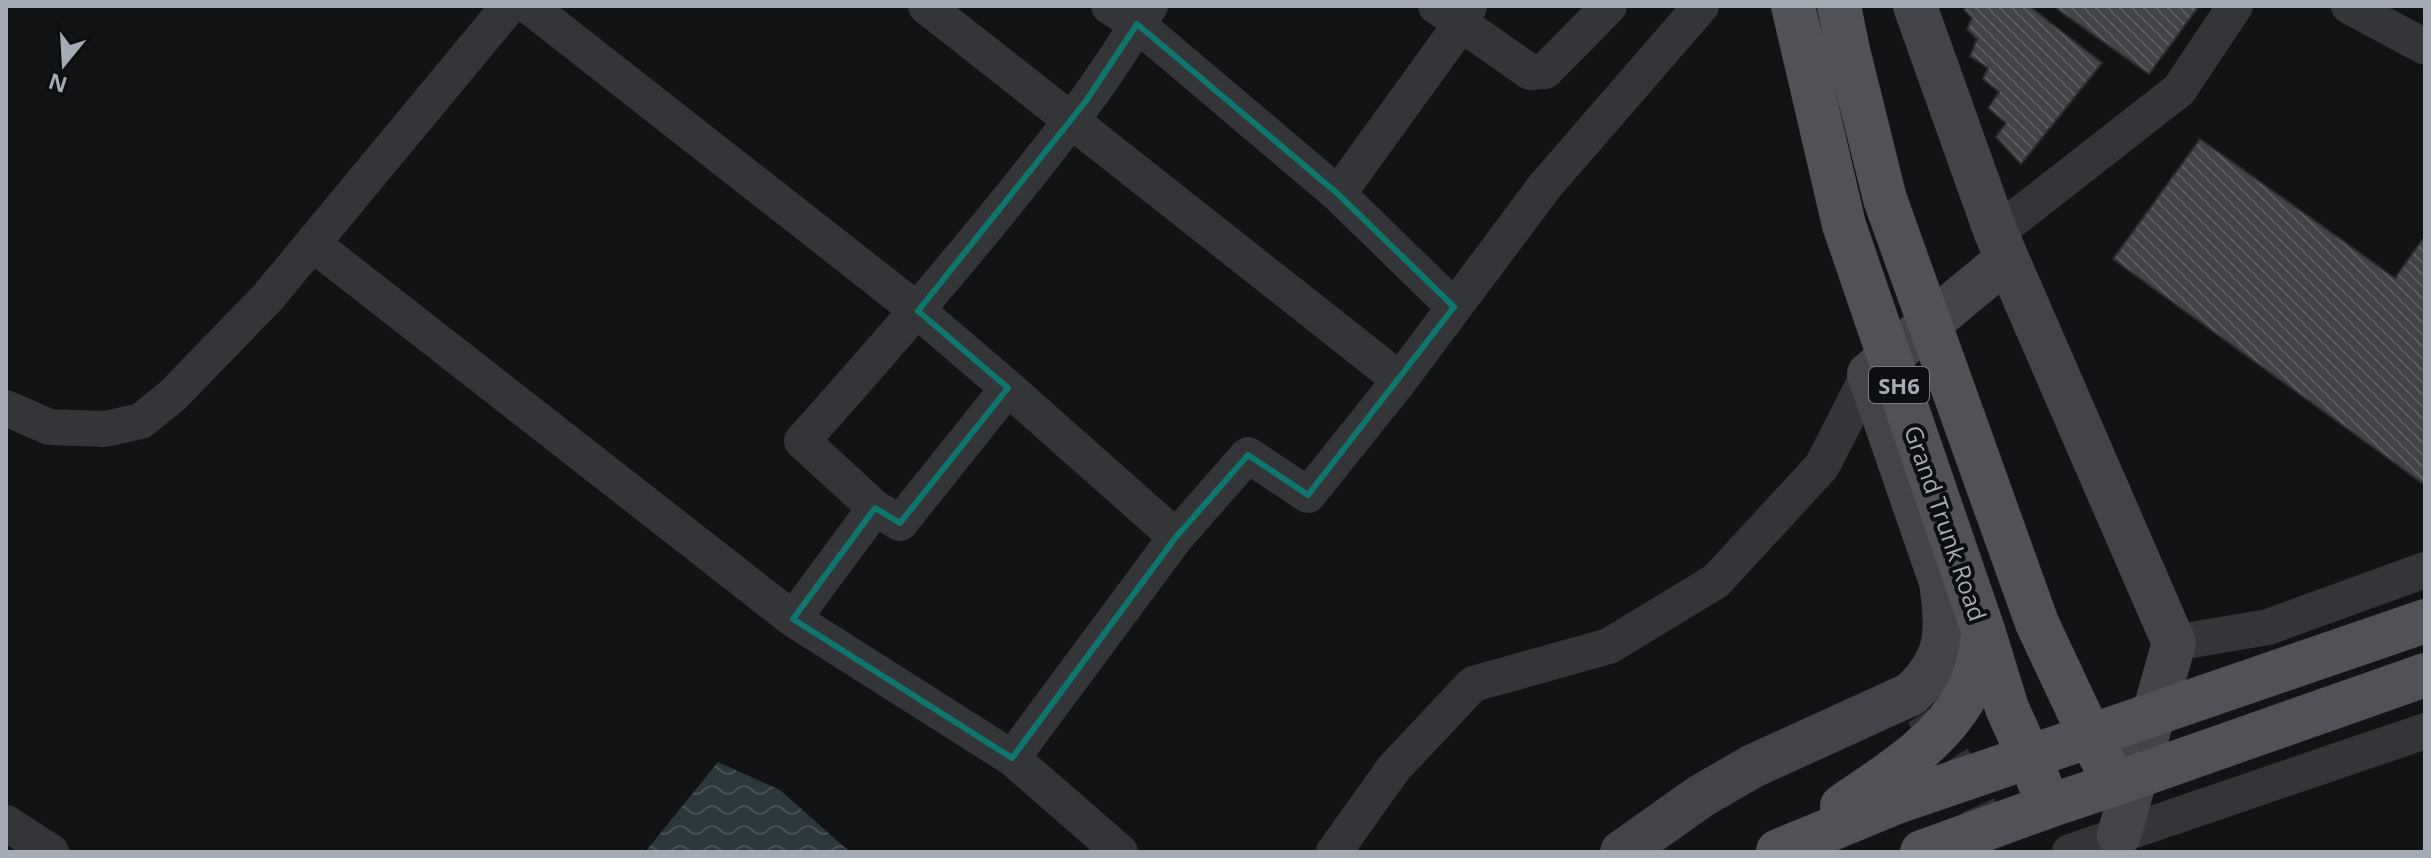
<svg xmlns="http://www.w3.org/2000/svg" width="2431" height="858" font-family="'Open Sans',sans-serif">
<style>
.water{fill:url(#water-waves)}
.building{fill:url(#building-back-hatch);stroke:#2c2d30;stroke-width:2}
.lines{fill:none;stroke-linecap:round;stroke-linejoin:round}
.street-tunnel{stroke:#2f3134;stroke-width:36;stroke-dasharray:36 18;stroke-linecap:butt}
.street{stroke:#343539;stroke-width:36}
.secondary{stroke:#424449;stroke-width:44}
.primary{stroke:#505258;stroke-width:44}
.primary-bridge{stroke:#505258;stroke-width:44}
.marked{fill:none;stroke:#0f766e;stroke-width:6;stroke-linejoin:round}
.labels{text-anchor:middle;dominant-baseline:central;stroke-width:8;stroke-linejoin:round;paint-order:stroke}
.shield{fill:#0d0e0f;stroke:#777c82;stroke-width:2}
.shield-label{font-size:22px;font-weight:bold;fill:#a4abb4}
.street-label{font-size:24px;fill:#a4abb4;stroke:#0d0e0f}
</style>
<defs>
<pattern id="water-waves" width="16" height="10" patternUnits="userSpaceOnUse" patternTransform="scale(2)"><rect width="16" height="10" fill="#2c373c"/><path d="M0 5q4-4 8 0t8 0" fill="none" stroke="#485156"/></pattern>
<pattern id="building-back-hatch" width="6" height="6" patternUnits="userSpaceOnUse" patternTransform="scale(2)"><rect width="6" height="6" fill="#414347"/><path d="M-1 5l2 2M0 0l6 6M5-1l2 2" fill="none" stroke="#595b5f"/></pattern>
</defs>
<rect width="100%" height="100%" fill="#121314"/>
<path class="water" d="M718 762 780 790 850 852H645Z"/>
<path class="building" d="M1967 6H2029L2102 63 2021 164 1996 137 2006 123 1988 108 1999 92 1983 79 1988 68 1970 56 1977 39 1967 29 1972 18 1964 10Z
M2059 6H2199L2149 74 2057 9Z
M2200 139 2395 278 2425 236V485L2113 259Z"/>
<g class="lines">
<path class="street-tunnel" d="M1923 713 1966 779 1999 852"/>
<path class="street" d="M529 6 918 311 1008 388 900 523 875 508
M926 6 1400 380
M1109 6 1137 24 1338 194 1454 307
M1436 6 1530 72 1545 71 1609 6
M2349 6 2425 47
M1338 194 1461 24 1469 6
M1996 233 2179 90 2235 6
M313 244 793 619 1012 758 1120 852
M1008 388 1176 537
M6 408 49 427 105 429 141 421 172 396 268 297 509 6
M793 619 875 508 802 441C900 331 996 220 1085 102 1108 72 1128 38 1150 6
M2174 643 2268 627 2425 570
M1012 758 1176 537 1248 455 1308 495 1400 380 1545 186 1701 6
M6 823 51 852
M1334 852 1394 768 1473 684 1609 646 1716 581 1822 466 1869 374
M2070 852 2425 731"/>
<path class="secondary" d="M1915 6 1996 233 2174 643 2119 835
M1622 852 1701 796 1753 766 1911 694C1949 659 1948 630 1941 582L1869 374 2007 259"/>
<path class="primary" d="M2090 736 2115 784 2049 806 2029 757Z"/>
<path class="primary-bridge" d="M1839 6 1848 50 1885 199 2037 623 2090 736 2425 621
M2115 784 2425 675
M1842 806C1888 774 1940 744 1967 693 1977 675 1980 653 1984 633
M1778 851 1897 802 2029 757 2007 708 1984 633 1844 225 1793 6
M1922 852 2049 806"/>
</g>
<path class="marked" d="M1137 24 1338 194 1454 307 1308 495 1248 455 1176 537 1012 758 793 619 875 508 900 523 1008 388 918 311 1086 101Z"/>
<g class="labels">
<rect class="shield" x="1869" y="367" width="60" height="36" rx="6"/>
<g class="shield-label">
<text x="1899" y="385">SH6</text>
</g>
<g class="street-label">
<text transform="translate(1946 523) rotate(71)">Grand Trunk Road</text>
</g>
</g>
<rect width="2431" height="858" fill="none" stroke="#a4abb4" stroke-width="16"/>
<g transform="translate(64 64) rotate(198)" stroke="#0d0e0f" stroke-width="6" paint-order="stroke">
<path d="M0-6L14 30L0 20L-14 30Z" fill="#a4abb4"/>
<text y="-12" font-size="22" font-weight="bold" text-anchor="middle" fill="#a4abb4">N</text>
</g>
</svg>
